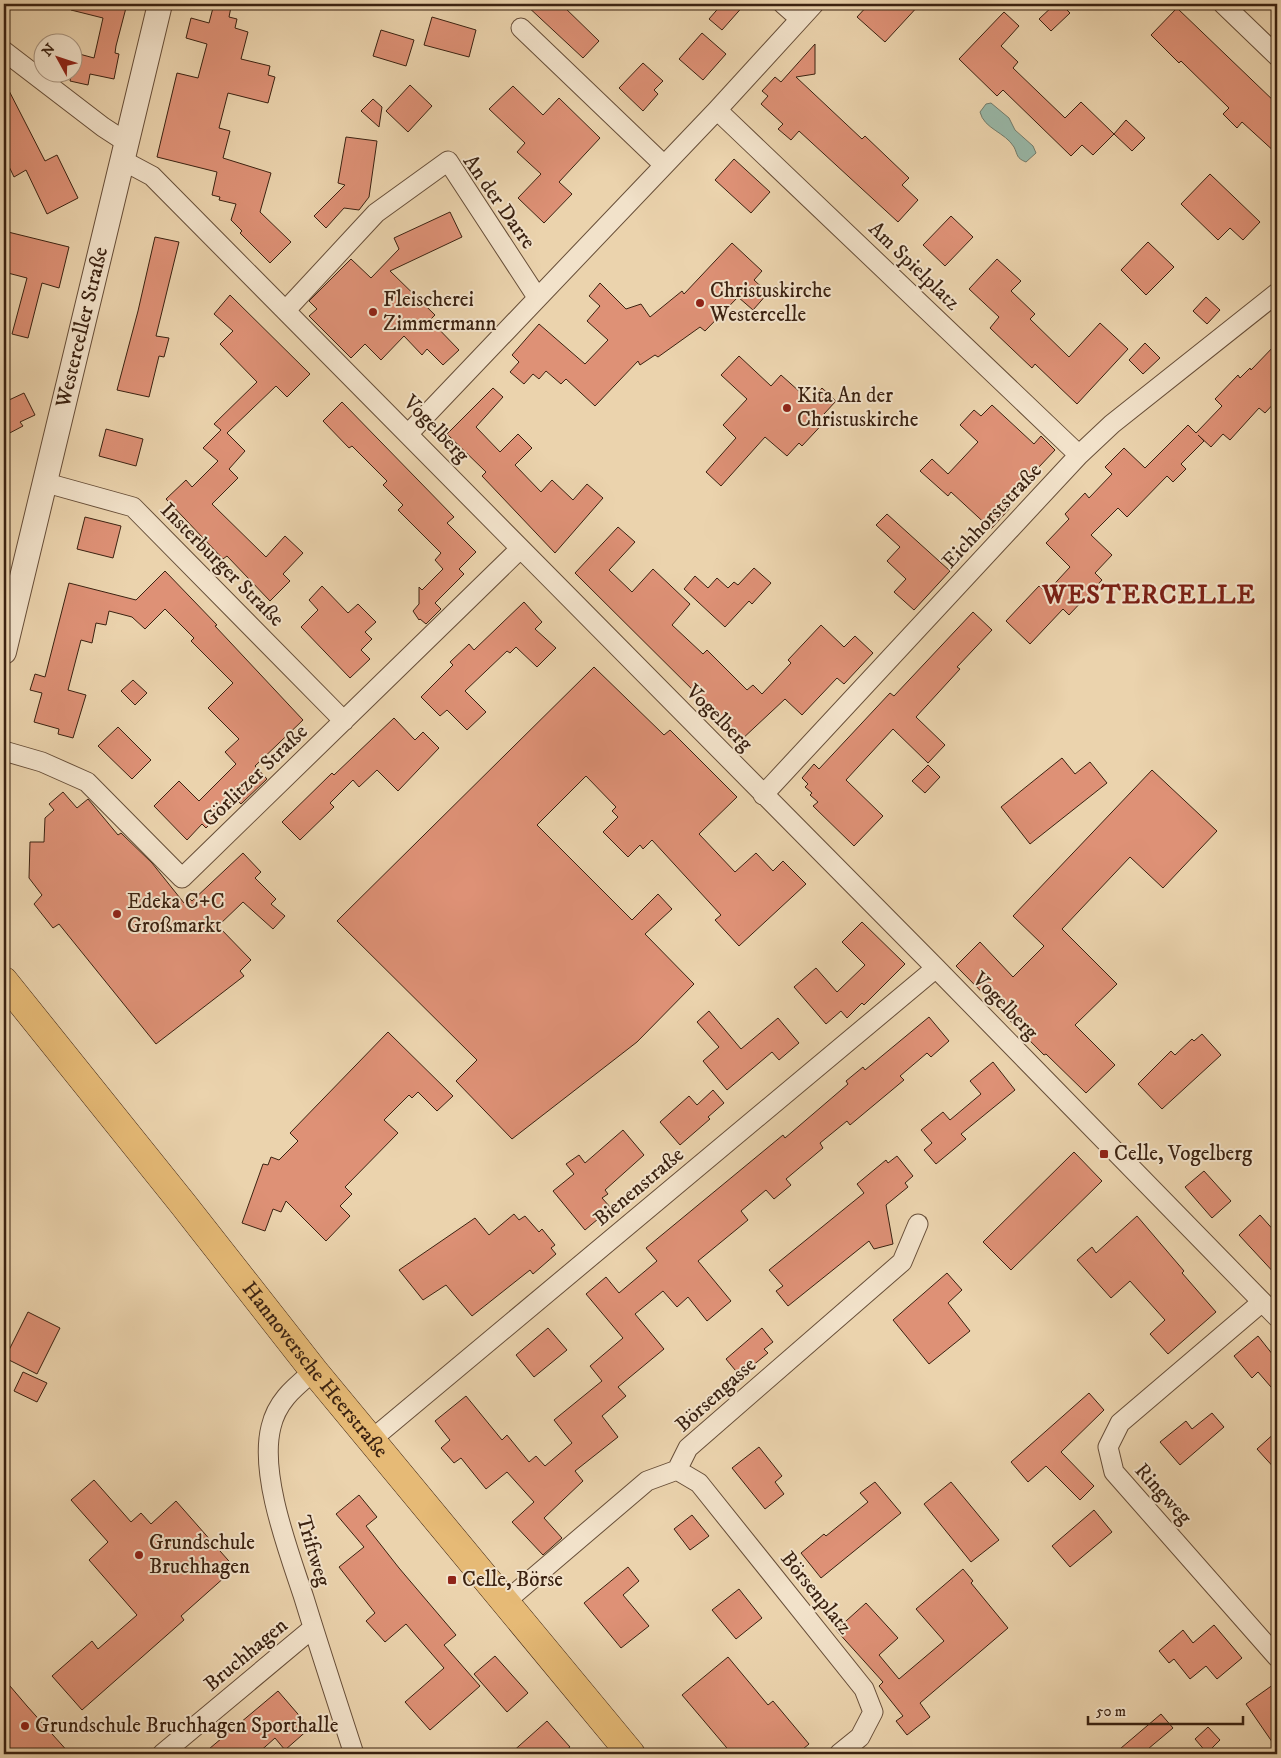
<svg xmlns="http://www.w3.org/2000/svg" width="1281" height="1758" font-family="'IM FELL DW Pica',serif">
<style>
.water{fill:#99b8a8;stroke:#737c6c}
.building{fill:#de9176;stroke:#3b2211}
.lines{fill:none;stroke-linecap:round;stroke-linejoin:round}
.minor-casing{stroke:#674e38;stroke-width:21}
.tertiary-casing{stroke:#674e38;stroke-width:26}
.primary-casing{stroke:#3b2211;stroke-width:29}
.minor{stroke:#f2e2ca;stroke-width:19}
.tertiary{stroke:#f2e2ca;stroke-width:24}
.primary{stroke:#e6ba76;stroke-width:28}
.poi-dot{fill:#8f2418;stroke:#f2e2ca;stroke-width:2}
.labels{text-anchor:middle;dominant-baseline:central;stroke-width:4;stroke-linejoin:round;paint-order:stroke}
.street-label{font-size:21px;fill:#3b2211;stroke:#f2e2ca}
.poi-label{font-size:21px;fill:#3b2211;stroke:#f2e2ca;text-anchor:start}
.district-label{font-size:26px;font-weight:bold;letter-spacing:1px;fill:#7a1f14;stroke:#f2e2ca}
</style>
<rect width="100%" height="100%" fill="#ebd3ad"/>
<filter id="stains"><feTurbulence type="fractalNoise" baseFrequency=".004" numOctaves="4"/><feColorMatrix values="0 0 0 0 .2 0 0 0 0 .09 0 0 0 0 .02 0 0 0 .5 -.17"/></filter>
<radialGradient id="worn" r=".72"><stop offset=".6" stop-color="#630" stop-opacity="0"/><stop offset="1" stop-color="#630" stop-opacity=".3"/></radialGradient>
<path class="water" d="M991 103 1009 118 1015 130 1033 146 1036 153 1026 162C1016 158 1018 155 1014 147 1005 132 984 129 980 112L986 104Z"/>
<path class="building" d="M72 4H127L116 46 115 53 119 54 114 79 90 74 88 85 70 81 72 72V52L94 58 103 18 71 10Z
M214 4 231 7 229 17 237 19 235 28 248 32 241 59 270 66 268 75 275 77 268 103 228 93 219 128 230 131 223 158 271 173 260 212 291 242 270 263 240 233 242 231 231 220 236 204 219 200 220 197 212 195 217 172 157 157 177 73 198 78 207 44 186 38 191 18 209 23Z
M525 4H561L599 41 583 58Z
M722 4H745L722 30 709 19Z
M869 4H920L885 42 857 17Z
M1055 4H1061L1070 13 1051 31 1039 19Z
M1177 8 1277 104V154L1242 122 1237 128 1223 114 1229 108 1181 61 1179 63 1151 35Z
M1004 12 1019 26 1001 46 1018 62 1013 68 1065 118 1081 102 1114 134 1093 155 1082 145 1071 156 1003 90 997 96 959 59Z
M432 17 476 30 469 57 424 45Z
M381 30 414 40 406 66 373 56Z
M702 33 726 54 703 80 679 59Z
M815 44V74L796 77 862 139 865 136 909 178 902 185 918 200 898 222 799 131 791 140 778 129 783 124 761 104 768 96 762 91 775 77 781 82Z
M643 63 663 81 654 90 658 94 643 111 619 88Z
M4 81 45 161 57 155 78 198 47 214 26 170 14 177 4 156Z
M410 85 432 106 408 132 386 111Z
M513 86 543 115 559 98 600 138 559 182 572 194 544 223 518 198 541 174 517 152 525 143 489 109Z
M373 99 382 107 379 127 361 111Z
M1126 120 1145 138 1132 151 1114 134Z
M346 137 377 141 369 197 359 210 344 208 326 228 314 216 345 185 338 183Z
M734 159 770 192 751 213 715 180Z
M1210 174 1260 222 1243 240 1230 228 1218 240 1181 204Z
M450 212 462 237 390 271 435 315 430 320 459 350 443 365 427 349 422 355 404 336 381 360 365 344 351 358 309 316 317 309 309 301 351 259 371 278 399 249 394 238Z
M951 216 973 237 945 266 923 245Z
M4 231 69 247 59 288 42 283 28 338 12 334 27 278 4 272Z
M155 237 179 242 156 336 169 338 164 357 159 356 149 397 117 390 138 311Z
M1148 242 1174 267 1146 295 1121 270Z
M732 243 762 271 754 280 768 293 753 310 738 297 705 331 700 327 658 357 655 355 640 365 638 361 595 406 566 379 561 384 546 371 539 379 533 374 524 384 510 372 519 362 512 355 539 324 585 364 608 340 587 321 600 306 589 296 600 283 626 309 641 304 650 317 682 291 684 294Z
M997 259 1021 281 1011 291 1035 314 1030 319 1069 357 1100 323 1128 349 1077 404 1035 364 1032 368 990 328 999 317 969 289Z
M230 295 310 374 287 397 276 386 227 433 245 451 229 469 238 478 212 504 266 557 285 536 303 553 283 574 290 581 270 601 227 556 223 559 166 499 186 480 192 487 218 461 203 448 221 430 214 424 257 382 220 344 233 331 214 314Z
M1206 297 1220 310 1207 324 1193 311Z
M1145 343 1160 358 1143 374 1129 360Z
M1277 343V400L1265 413 1259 408 1230 440 1223 434 1211 447 1198 435 1204 441 1181 464 1186 469 1173 482 1167 476 1127 517 1118 508 1091 535 1112 555 1095 573 1102 580 1069 615 1063 609 1030 644 1006 621 1039 586 1046 593 1070 567 1046 543 1069 519 1065 514 1085 493 1089 498 1112 474 1105 467 1124 448 1145 468 1188 425 1196 433 1222 406 1215 399 1238 375 1240 378 1250 368 1251 370Z
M739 356 771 386 781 375 810 401 822 388 836 401 824 414 828 418 802 446 799 443 787 456 765 437 721 486 706 472 736 438 723 425 747 399 721 375Z
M493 388 503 397 476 427 500 452 518 434 532 448 515 465 541 492 552 480 573 500 587 484 603 498 555 553 482 476 486 472 447 434Z
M4 391 9 400 24 393 35 415 20 422 23 426 4 436Z
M342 402 454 517 447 523 476 552 459 569 464 574 435 603 441 609 426 624 420 619 419 620 413 611 419 604V587L422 590 443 569 435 560 441 553 398 510 403 505 383 485 387 481 352 446 349 448 323 421Z
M992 405 1034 444 1041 436 1055 450 1006 502 1011 507 991 529 951 492 948 496 920 471 932 459 948 474 978 442 960 425 974 410 981 416Z
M106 429 143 439 136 466 99 456Z
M887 514 950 571 914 610 894 592 906 579 887 561 900 547 876 525Z
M85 517 121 526 113 558 77 549Z
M618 527 635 542 609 570 632 592 653 569 690 604 672 625 703 654 707 650 747 690 753 685 762 694 791 663 788 660 821 625 844 647 855 636 873 653 844 684 837 678 802 715 785 699 740 741 718 718 720 717 575 573Z
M754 568 771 583 752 604 749 601 725 627 684 589 695 576 708 588 717 578 728 588 734 582 738 585Z
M165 571 217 625 215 626 303 720 255 766 267 779 241 804 235 798 206 828 202 824 187 840 154 806 179 781 199 801 236 764 225 752 239 739 208 708 233 683 191 641 194 638 165 609 145 629 132 617 109 611 106 625 96 623 92 643 81 640 68 690 86 695 73 738 58 734 59 729 34 722 42 693 30 690 35 674 45 677 69 583 136 600Z
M322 586 348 613 358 604 376 622 365 632 372 639 361 650 370 659 350 678 301 627 318 610 309 600Z
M524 602 542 622 535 629 556 648 537 667 516 647 510 653 507 651 465 691 486 712 467 730 447 710 440 716 421 697 453 665 450 662 469 644 474 650Z
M973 612 992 630 957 667 960 669 916 717 945 745 928 763 893 729 846 780 883 816 854 846 813 806 818 802 810 795 812 793 805 787 808 784 802 778 814 764 819 769 890 693 894 696Z
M594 667 664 735 670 730 737 797 699 834 735 872 756 853 773 871 783 861 806 884 739 946 715 920 721 915 652 840 643 849 640 845 628 857 603 832 618 817 612 811 616 807 586 776 537 825 632 920 658 894 672 909 645 934 694 984 637 1042 512 1139 456 1081 477 1060 337 921Z
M133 680 147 693 135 705 121 691Z
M394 718 415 740 423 732 439 748 398 791 377 770 359 787 353 780 330 803 334 807 300 840 282 822 332 773 334 775Z
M118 727 151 760 132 779 98 746Z
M1062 758 1075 774 1090 762 1107 783 1030 844 1001 807Z
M928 765 940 777 925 793 912 781Z
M1152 770 1217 831 1163 888 1130 857 1062 929 1117 984 1075 1025 1115 1065 1086 1093 1046 1054 1044 1055 956 966 980 942 1013 977 1044 946 1013 916Z
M63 792 77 808 88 799 118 835 121 833 152 863 184 903 189 898 192 901 243 853 261 872 255 878 276 899 271 904 285 916 273 929 243 902 218 926 251 960 240 971 244 976 156 1044 59 924 53 928 34 904 42 895 29 878 30 842H44L45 818 54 810 49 804Z
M862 922 905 964 864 1005 862 1003 847 1018 841 1011 826 1024 794 987 816 968 837 992 865 965 842 942Z
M709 1011 741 1049 778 1018 799 1043 779 1060 772 1052 727 1090 703 1061 719 1047 697 1022Z
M929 1017 949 1041 931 1057 927 1053 900 1076 904 1080 850 1125 847 1121 820 1143 823 1148 786 1179 791 1185 774 1199 766 1190 741 1211 748 1220 698 1261 731 1301 707 1321 688 1297 677 1307 663 1291 635 1314 664 1349 618 1387 626 1396 602 1416 618 1437 575 1471 583 1481 544 1518 562 1538 543 1555 512 1522 534 1502 507 1472 486 1489 461 1458 454 1463 441 1448 450 1440 435 1421 466 1396 502 1440 507 1435 529 1462 536 1456 545 1466 572 1443 554 1420 602 1381 590 1366 623 1338 586 1294 606 1277 619 1293 657 1261 646 1248 783 1135 785 1138 848 1084 846 1081 863 1067 865 1070Z
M388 1032 453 1096 437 1111 418 1092 412 1098 409 1095 384 1120 398 1133 345 1187 352 1194 340 1206 350 1216 326 1241 286 1201 281 1212 273 1209 265 1231 242 1223 263 1164 268 1165 271 1157 279 1160 298 1141 290 1133Z
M1202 1034 1221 1055 1162 1109 1138 1084 1171 1051 1175 1055 1192 1039 1194 1041Z
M993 1062 1015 1090 961 1134 966 1139 936 1164 924 1150 932 1143 921 1130 943 1112 950 1120 981 1094 970 1081Z
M713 1090 724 1103 708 1117 710 1119 680 1145 660 1122 689 1096 697 1105Z
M623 1130 644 1155 605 1190 608 1194 602 1198 611 1208 585 1230 553 1191 574 1174 566 1164 579 1155 585 1163Z
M1074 1152 1102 1181 1011 1270 983 1242Z
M897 1156 913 1176 905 1183 908 1187 886 1205 893 1244 874 1249 869 1241 788 1306 776 1291 783 1286 769 1270 864 1193 857 1184 886 1160 888 1163Z
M1204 1171 1231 1201 1212 1218 1185 1187Z
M514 1214 519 1220 525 1216 539 1232 542 1229 555 1245 551 1248 556 1254 533 1274 530 1270 472 1316 446 1285 423 1300 399 1270 475 1218 489 1235Z
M1260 1215 1277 1234V1276L1239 1235Z
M1137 1216 1184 1271 1182 1273 1216 1312 1168 1354 1150 1334 1165 1320 1130 1281 1111 1298 1077 1260 1092 1247 1096 1253Z
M947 1273 962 1290 948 1303 970 1331 929 1364 893 1320Z
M28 1312 60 1328 37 1374 5 1358Z
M548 1328 567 1350 534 1377 516 1355Z
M762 1328 773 1342 764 1349 768 1353 740 1376 726 1359Z
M1258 1336 1277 1360V1394L1258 1372 1252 1378 1234 1356Z
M23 1372 47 1383 37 1402 14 1391Z
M1089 1393 1104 1410 1061 1452 1094 1486 1080 1500 1046 1466 1028 1482 1011 1462Z
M1212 1413 1224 1427 1180 1465 1160 1442 1186 1421 1192 1429Z
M1277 1431V1471L1257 1449Z
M759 1447 782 1476 775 1482 784 1494 765 1509 732 1468Z
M94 1480 131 1522 141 1513 151 1524 176 1501 235 1568 181 1616 184 1620 82 1710 52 1676 92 1641 98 1649 137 1615 89 1560 108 1542 71 1500Z
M875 1482 901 1513 821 1578 801 1553 824 1534 826 1536 868 1502 860 1493Z
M951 1482 999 1540 971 1562 924 1504Z
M359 1495 377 1517 366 1526 399 1568 456 1635 444 1645 480 1686 430 1730 405 1702 444 1668 406 1624 385 1642 366 1621 375 1613 339 1567 364 1547 336 1514Z
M1094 1510 1112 1532 1070 1567 1052 1546Z
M692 1515 709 1536 690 1550 674 1529Z
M628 1567 639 1581 623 1595 649 1626 621 1648 584 1603Z
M963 1569 973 1581 971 1583 1008 1628 920 1703 930 1717 907 1735 896 1721 903 1716 879 1686 883 1682 836 1630 866 1603 898 1638 879 1655 899 1679 944 1641 916 1609Z
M739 1589 762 1618 736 1639 712 1610Z
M1214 1625 1242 1658 1217 1679 1206 1666 1190 1679 1174 1659 1169 1663 1159 1651 1183 1630 1193 1643Z
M495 1656 528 1693 507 1712 474 1674Z
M728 1657 768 1705 773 1701 809 1744 797 1754H732L682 1695Z
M4 1679 27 1706 70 1754H4Z
M1277 1682V1749L1246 1704Z
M278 1691 310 1728 285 1750 275 1738 257 1754H203Z
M1161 1714 1173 1728 1142 1754H1114Z
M547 1721 570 1747 561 1754H510Z
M1208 1727 1220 1740 1207 1753 1195 1739Z"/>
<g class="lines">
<defs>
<path id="minor" d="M783 4 800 19
M1223 4 1277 56
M521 28 664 165
M4 51 103 127 126 142
M717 110 1079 455
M122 160 152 176 936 968 1277 1317
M286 310 376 213 448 161 537 297
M409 433 717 110 814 4
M43 482 133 507 344 721
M4 751 42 762 87 782 182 878 520 549
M763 795 1079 455 1112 424 1277 293
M1262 1302 1120 1423 1108 1447 1114 1472 1277 1657
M314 1371C294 1388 277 1401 271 1427 259 1475 289 1552 304 1598 320 1650 337 1702 354 1754
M371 1440 936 968
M677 1470 699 1483 864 1689 873 1712 860 1737 839 1754
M505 1602 647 1481 677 1470 688 1448 902 1262 918 1224
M162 1754 313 1628"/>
<g id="tertiary">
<path id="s1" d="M4 652 160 4"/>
</g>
<g id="primary">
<path id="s2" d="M4 981 183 1204 314 1371 631 1754"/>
</g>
</defs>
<use href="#minor" class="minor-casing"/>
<use href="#tertiary" class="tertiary-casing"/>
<use href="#primary" class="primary-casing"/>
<use href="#minor" class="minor"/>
<use href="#tertiary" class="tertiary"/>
<use href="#primary" class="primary"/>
</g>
<g class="poi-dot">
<circle cx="700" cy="303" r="5"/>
<circle cx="373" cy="312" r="5"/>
<circle cx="787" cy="408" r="5"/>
<circle cx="117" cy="914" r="5"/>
<rect x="1099" y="1149" width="10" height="10" rx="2.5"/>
<circle cx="139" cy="1555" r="5"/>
<rect x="447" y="1575" width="10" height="10" rx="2.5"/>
<circle cx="25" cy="1726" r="5"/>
</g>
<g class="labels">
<g class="street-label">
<text transform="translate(499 202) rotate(55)">An der Darre</text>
<text transform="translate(914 266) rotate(44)">Am Spielplatz</text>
<text stroke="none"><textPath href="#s1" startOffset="334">Westerceller Straße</textPath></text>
<text transform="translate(436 429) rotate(46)">Vogelberg</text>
<text transform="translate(992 516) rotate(-47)">Eichhorststraße</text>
<text transform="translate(222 565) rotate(45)">Insterburger Straße</text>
<text transform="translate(719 718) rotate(45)">Vogelberg</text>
<text transform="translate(255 776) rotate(-44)">Görlitzer Straße</text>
<text transform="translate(1005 1006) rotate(46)">Vogelberg</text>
<text transform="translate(639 1187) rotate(-40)">Bienenstraße</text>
<text stroke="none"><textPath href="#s2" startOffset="498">Hannoversche Heerstraße</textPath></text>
<text transform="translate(716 1395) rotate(-42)">Börsengasse</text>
<text transform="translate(1163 1494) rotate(48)">Ringweg</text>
<text transform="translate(313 1551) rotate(73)">Triftweg</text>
<text transform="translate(816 1593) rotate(51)">Börsenplatz</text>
<text transform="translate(246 1655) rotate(-40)">Bruchhagen</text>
</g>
<g class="poi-label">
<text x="710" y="291">Christuskirche<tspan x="710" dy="24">Westercelle</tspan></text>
<text x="383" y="300">Fleischerei<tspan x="383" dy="24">Zimmermann</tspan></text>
<text x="797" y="396">Kita An der<tspan x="797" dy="24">Christuskirche</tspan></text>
<text x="127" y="902">Edeka C+C<tspan x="127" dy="24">Großmarkt</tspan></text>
<text x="1114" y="1154">Celle, Vogelberg</text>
<text x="149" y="1543">Grundschule<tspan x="149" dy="24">Bruchhagen</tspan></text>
<text x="462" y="1580">Celle, Börse</text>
<text x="35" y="1726">Grundschule Bruchhagen Sporthalle</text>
</g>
<g class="district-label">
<text x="1149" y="595">WESTERCELLE</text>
</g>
</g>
<rect width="1281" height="1758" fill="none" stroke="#ebd3ad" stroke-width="20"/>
<rect x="5" y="5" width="1271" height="1748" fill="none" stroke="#3b2211" stroke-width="2.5"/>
<rect x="10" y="10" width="1261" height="1738" fill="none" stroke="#3b2211"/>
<g transform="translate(58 58) rotate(310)"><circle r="24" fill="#f2e2ca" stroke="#a99580"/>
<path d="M0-4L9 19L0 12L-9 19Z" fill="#8f2418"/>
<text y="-8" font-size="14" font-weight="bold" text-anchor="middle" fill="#3b2211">N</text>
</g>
<path d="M1088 1716v8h155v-8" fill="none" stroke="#3b2211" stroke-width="2.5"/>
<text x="1096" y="1716" font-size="15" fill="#3b2211" stroke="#f2e2ca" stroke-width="4" paint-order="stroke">50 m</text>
<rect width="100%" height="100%" filter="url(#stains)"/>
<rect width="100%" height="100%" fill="url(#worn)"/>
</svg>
